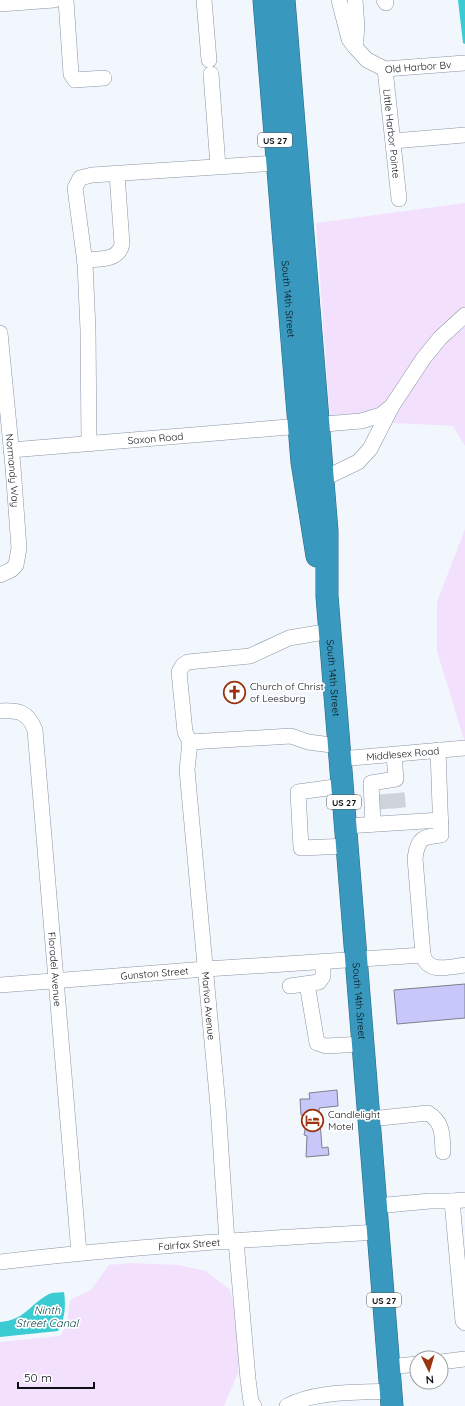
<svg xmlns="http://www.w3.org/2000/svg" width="465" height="1406" font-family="Quicksand,sans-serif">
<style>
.green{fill:#f2e0fd}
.water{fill:#3bcbd2}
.building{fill:#c7c7fa;stroke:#7e7f8f}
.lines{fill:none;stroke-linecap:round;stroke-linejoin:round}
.minor-tunnel{stroke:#cfd4da;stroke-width:15;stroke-dasharray:15 8;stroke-linecap:butt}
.minor-casing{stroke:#8a94a3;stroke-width:16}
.highway-casing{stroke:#286882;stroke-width:23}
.minor{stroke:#fff;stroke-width:15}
.highway{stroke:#3898be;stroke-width:22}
.labels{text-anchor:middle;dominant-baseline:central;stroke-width:3.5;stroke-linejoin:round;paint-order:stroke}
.shield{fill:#fff;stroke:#54575a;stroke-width:1}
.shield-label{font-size:9px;font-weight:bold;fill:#0b0f14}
.street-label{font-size:10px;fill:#0b0f14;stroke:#fff}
.poi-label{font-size:10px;fill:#0b0f14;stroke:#fff;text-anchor:start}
.water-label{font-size:11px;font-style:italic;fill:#0c4b4e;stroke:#fff}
</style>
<rect width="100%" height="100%" fill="#f2f7fd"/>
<path class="green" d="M465 203V307L437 334 388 401 371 413 330 418 316 223Z
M465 322V446L453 426 377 422 444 342Z
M465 529V743L437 651V602Z
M131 1263 178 1265 206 1271 230 1290 240 1334 238 1373 224 1406H0V1342L60 1336 68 1323V1312L70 1300 91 1290 109 1265Z"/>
<path class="water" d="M458 0H465V44L463 43Z
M64 1292C66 1305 65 1320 58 1331L0 1337V1322C25 1320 30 1304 49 1294 53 1292 59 1293 64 1292Z"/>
<path class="building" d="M465 984V1018L397 1024 394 990Z
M337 1090 338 1106 319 1108 322 1148 328 1147 329 1155 306 1157 307 1136 304 1135 306 1125 303 1124 304 1116 301 1115 300 1099H310L309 1093Z"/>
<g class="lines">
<path class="minor-tunnel" d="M397 793 399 812
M385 794 387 812"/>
<defs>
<g id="minor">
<path d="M66 0 71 74 75 80 104 78"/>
<path d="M204 0 209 60"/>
<path d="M339 0 349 39 355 47 357 27 355 0"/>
<path d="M384 0 386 3"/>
<path d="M0 4 54 0"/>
<path id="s1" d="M355 47 367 60 385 69 465 63"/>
<path id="s2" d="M385 69 399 199"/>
<path d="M211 74 218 166"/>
<path d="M393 141 465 135"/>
<path d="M84 260C99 259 119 261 122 244L117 174"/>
<path id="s3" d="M0 333 13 467 19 548 16 565 11 570 0 575"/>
<path d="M89 444 88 330 85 263 75 188 80 178 92 175 277 163"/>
<path id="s4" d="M11 450 361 421 381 415 392 406"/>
<path d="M323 479 358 462 370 449 392 406 423 359 440 338 465 315"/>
<path d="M330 631 289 638 250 656 188 662 183 665 179 672 185 732 190 742 291 736 308 742 339 746"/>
<path id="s5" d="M0 711C19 710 28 712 35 730L79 1253"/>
<path id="s6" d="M190 742 187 770 218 1106 227 1242"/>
<path id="s7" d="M340 759 465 748"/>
<path d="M342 786 298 792 301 848 348 846"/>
<path d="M373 824 371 783 396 779 394 755"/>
<path d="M346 826 441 820"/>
<path d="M423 955 415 858C418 838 422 837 441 835L438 750"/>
<path d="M307 984 317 1043 326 1046 364 1044"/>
<path id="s8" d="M0 985 206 969 423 955C428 974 449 967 465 965"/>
<path d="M290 986 319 982 323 976V962"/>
<path d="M370 1119 428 1113C444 1123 442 1136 443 1152"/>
<path d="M465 1200 452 1201 463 1321 465 1323"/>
<path d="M376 1206 430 1201H452"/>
<path d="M236 1241 248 1379 251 1402 254 1406"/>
<path id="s9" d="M0 1262C126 1247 252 1239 378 1232"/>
<path d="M441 1362 465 1359"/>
<path d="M389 1367 417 1364"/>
<path d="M287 1406C318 1390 357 1393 391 1391"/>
</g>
<g id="highway">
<path id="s10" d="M264 0 302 462 317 556"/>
<path id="s11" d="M284 0 327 531V596L392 1406"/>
</g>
</defs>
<use href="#minor" class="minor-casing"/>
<use href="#highway" class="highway-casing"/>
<use href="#minor" class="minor"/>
<use href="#highway" class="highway"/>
</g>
<defs>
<symbol id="church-ring" viewBox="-11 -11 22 22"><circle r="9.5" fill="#fff" stroke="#9a330f" stroke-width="1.5"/><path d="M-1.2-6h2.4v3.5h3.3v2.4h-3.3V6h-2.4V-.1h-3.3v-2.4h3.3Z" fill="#9a330f"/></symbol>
<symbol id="hotel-ring" viewBox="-11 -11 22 22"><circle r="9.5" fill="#fff" stroke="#9a330f" stroke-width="1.5"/><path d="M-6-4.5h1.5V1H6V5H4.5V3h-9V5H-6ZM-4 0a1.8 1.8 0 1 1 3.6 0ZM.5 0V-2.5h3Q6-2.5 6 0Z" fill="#9a330f"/></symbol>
</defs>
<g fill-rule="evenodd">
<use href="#church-ring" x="222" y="680" width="25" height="25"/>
<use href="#hotel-ring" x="300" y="1108" width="25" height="25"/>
</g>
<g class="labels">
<g class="shield">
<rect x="258" y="133" width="34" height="14" rx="3"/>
<rect x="327" y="795" width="34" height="14" rx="3"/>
<rect x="367" y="1293" width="34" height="14" rx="3"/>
</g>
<g class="shield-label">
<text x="275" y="140">US 27</text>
<text x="344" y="802">US 27</text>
<text x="384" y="1300">US 27</text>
</g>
<g class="street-label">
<text stroke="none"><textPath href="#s1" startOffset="71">Old Harbor Bv</textPath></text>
<text stroke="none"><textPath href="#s2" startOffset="65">Little Harbor Pointe</textPath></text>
<text stroke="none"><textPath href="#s10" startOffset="300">South 14th Street</textPath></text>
<text stroke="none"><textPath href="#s4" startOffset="145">Saxon Road</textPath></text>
<text stroke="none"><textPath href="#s3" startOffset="138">Normandy Way</textPath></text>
<text stroke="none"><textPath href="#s11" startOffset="680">South 14th Street</textPath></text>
<text stroke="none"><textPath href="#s7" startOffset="63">Middlesex Road</textPath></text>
<text stroke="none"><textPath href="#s5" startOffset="284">Floradel Avenue</textPath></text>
<text stroke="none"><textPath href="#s8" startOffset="155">Gunston Street</textPath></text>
<text stroke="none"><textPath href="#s11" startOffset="1004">South 14th Street</textPath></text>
<text stroke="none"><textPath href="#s6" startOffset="265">Mariva Avenue</textPath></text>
<text stroke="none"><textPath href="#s9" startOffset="190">Fairfax Street</textPath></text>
</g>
<g class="poi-label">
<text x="250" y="686">Church of Christ<tspan x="250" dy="12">of Leesburg</tspan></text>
<text x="328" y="1114">Candlelight<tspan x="328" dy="12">Motel</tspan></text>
</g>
<g class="water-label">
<text x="47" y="1310">Ninth<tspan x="47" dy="13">Street Canal</tspan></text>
</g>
</g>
<g transform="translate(429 1370) rotate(175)"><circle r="19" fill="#ffffff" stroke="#9d9fa1"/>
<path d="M0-3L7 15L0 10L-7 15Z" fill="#9a330f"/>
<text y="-6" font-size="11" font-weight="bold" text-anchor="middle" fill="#0b0f14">N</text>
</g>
<path d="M18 1382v6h76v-6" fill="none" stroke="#0b0f14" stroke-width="2"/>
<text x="24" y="1382" font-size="12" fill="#0b0f14" stroke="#ffffff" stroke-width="3" paint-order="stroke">50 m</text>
</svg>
